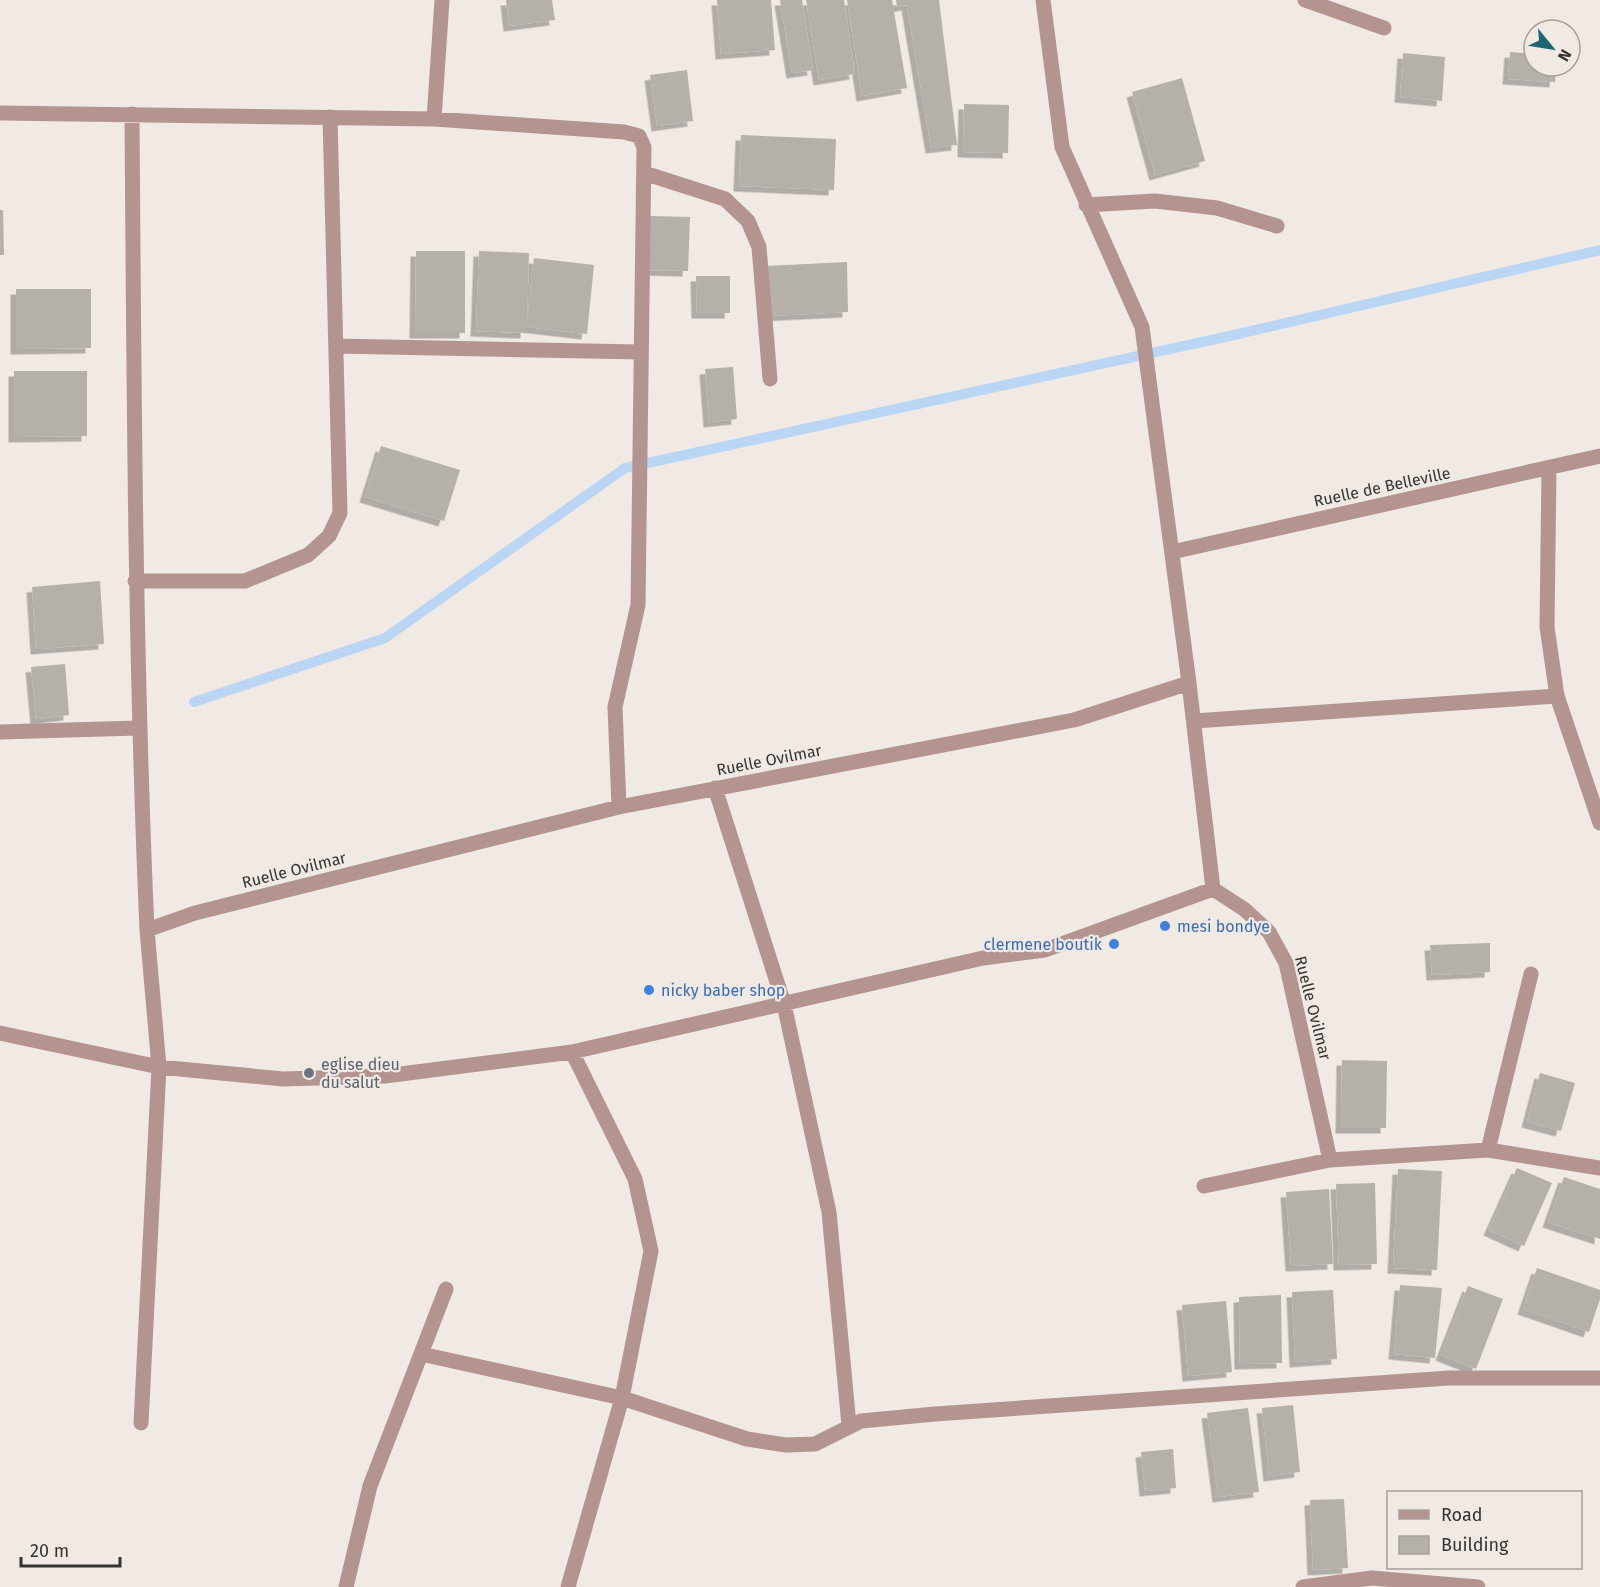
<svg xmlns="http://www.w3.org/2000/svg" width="1600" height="1587" font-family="'Fira Sans',sans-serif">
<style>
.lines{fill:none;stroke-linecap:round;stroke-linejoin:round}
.stream{stroke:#bbd6f4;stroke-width:10}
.building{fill:#b6b0ab;filter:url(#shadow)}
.service{stroke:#b49491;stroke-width:15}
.minor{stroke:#b49491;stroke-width:15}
.shop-dot{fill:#3f7fe0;stroke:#f0e9e4;stroke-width:2}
.worship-dot{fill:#6b7280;stroke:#f0e9e4;stroke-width:2}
.labels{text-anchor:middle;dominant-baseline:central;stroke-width:4.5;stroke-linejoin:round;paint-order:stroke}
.street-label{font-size:16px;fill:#363432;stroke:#f0e9e4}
.shop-label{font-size:16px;fill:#366cbe;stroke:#f0e9e4;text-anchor:start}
.worship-label{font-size:16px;fill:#5b616d;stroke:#f0e9e4;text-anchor:start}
</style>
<defs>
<filter id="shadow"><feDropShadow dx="-5.5" dy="5.5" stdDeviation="0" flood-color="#0004"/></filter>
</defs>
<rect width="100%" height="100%" fill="#f0e9e4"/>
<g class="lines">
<path class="stream" d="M194 702 385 638 625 468 1234 335 1600 250"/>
</g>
<path class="building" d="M506 0H552L555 20 509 26Z
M717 0H771L775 50 721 54Z
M780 0H802L813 70 792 73Z
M806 0H844L855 74 819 80Z
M847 0H892L907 88 862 96Z
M896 0H939L957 145 931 148 907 5 897 7Z
M1510 52 1534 54V66H1556L1555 82 1508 79Z
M1403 53 1445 57 1442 101 1400 97Z
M687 70 693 121 657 126 650 75Z
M1182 78 1205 161 1155 175 1132 92Z
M964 104 1009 105 1008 153 963 152Z
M741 135 836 139 834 190 739 186Z
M0 210H3L4 255H0Z
M650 216 690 217 688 271 649 270Z
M416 251H465V333H415Z
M479 251 529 253 527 320 534 258 594 265 587 334 526 327V333L476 331Z
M847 262 848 312 768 316 766 266Z
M696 276H730V313H697Z
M16 289H91V348L16 349Z
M733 367 737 419 709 422 705 369Z
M14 371H87V436L14 437Z
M381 446 460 470 444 521 365 497Z
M100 581 104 644 36 649 32 587Z
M65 664 69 715 36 719 31 667Z
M1490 943V972L1432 975 1430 945Z
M1342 1060 1387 1061 1386 1128H1341Z
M1540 1073 1575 1083 1561 1131 1527 1122Z
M1517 1168 1552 1183 1524 1246 1489 1230Z
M1398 1169 1442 1171 1437 1270 1393 1268Z
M1564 1177 1600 1189V1239L1548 1222Z
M1375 1183 1377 1264 1339 1265 1336 1184Z
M1329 1189 1333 1264 1291 1266 1286 1192Z
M1537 1268 1600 1290V1299L1589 1332 1523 1309Z
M1400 1285 1442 1288 1435 1358 1394 1354Z
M1468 1286 1503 1299 1476 1369 1441 1355Z
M1333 1290 1337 1359 1295 1362 1292 1292Z
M1281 1295 1282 1363 1240 1364 1239 1297Z
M1226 1301 1232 1372 1188 1376 1182 1305Z
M1293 1405 1300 1472 1269 1476 1262 1408Z
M1248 1408 1259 1492 1218 1497 1207 1413Z
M1173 1449 1176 1488 1145 1491 1141 1452Z
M1344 1499 1348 1568 1313 1570 1310 1500Z"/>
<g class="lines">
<path class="service" d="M1194 721 1557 696"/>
<path class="minor" d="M1043 0 1062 147 1142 327 1189 683
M1305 0 1384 28
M0 113 434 119 624 132 639 136 644 147 638 605 615 707 619 807
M132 114C134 387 135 658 147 930
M434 119 442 0
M644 173 725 199 748 221 759 247 770 379
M1086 205 1155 201 1217 208 1277 226
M336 346 641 352
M1549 469 1547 627 1557 696 1600 823
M1172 552 1600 456
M135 581H245L308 555 329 536 340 513 330 117
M0 732 138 728
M715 788 784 1004 829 1212 849 1425
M0 1033 159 1067 147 930 195 913 619 807 1074 720 1189 683 1213 889 1244 909 1269 932 1286 963 1330 1160 1488 1150 1600 1168
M572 1052 983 958 1045 950 1213 889
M1488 1150 1531 974
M1204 1186 1330 1160
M421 1354 622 1398 747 1439 786 1445 815 1444 861 1421 935 1414 1449 1378H1600
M141 1423 159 1067 283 1079 385 1076 572 1052 635 1179 651 1251 622 1398 568 1587
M346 1587 370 1486 446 1289
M1303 1587 1372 1578 1478 1587"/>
</g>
<g class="shop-dot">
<circle cx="1165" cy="926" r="6"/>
<circle cx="1114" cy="944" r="6"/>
<circle cx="649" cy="990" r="6"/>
</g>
<circle class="worship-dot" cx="309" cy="1073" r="6"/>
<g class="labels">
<g class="street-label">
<text transform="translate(1382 487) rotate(-12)">Ruelle de Belleville</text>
<text transform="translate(769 760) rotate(-11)">Ruelle Ovilmar</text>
<text transform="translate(294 870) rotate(-14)">Ruelle Ovilmar</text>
<text transform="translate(1313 1008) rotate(76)">Ruelle Ovilmar</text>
</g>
<g class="shop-label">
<text x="1177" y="926">mesi bondye</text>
<text x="1102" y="944" text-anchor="end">clermene boutik</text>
<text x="661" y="990">nicky baber shop</text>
</g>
<g class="worship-label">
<text x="321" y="1064">eglise dieu<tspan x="321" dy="18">du salut</tspan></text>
</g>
</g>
<rect x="1387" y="1491" width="195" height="78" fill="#f0e9e4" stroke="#a6a19d" stroke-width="1.5"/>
<rect x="1399" y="1510" width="30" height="9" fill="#b49491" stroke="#a6a19d" stroke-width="1.5"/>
<text x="1441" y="1521" font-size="18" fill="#363432">Road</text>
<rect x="1399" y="1536" width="30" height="18" fill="#b6b0ab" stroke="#a6a19d" stroke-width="1.5"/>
<text x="1441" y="1551" font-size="18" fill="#363432">Building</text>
<g transform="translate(1552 48) rotate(120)"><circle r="28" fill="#f0e9e4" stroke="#a6a19d" stroke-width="1.5"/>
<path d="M0-4.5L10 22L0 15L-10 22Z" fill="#1c6871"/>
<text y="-9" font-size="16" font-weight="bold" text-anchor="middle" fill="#363432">N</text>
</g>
<path d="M21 1557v9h99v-9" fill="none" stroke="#363432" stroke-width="3"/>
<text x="30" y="1557" font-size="18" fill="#363432" stroke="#f0e9e4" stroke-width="4.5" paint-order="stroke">20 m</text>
</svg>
